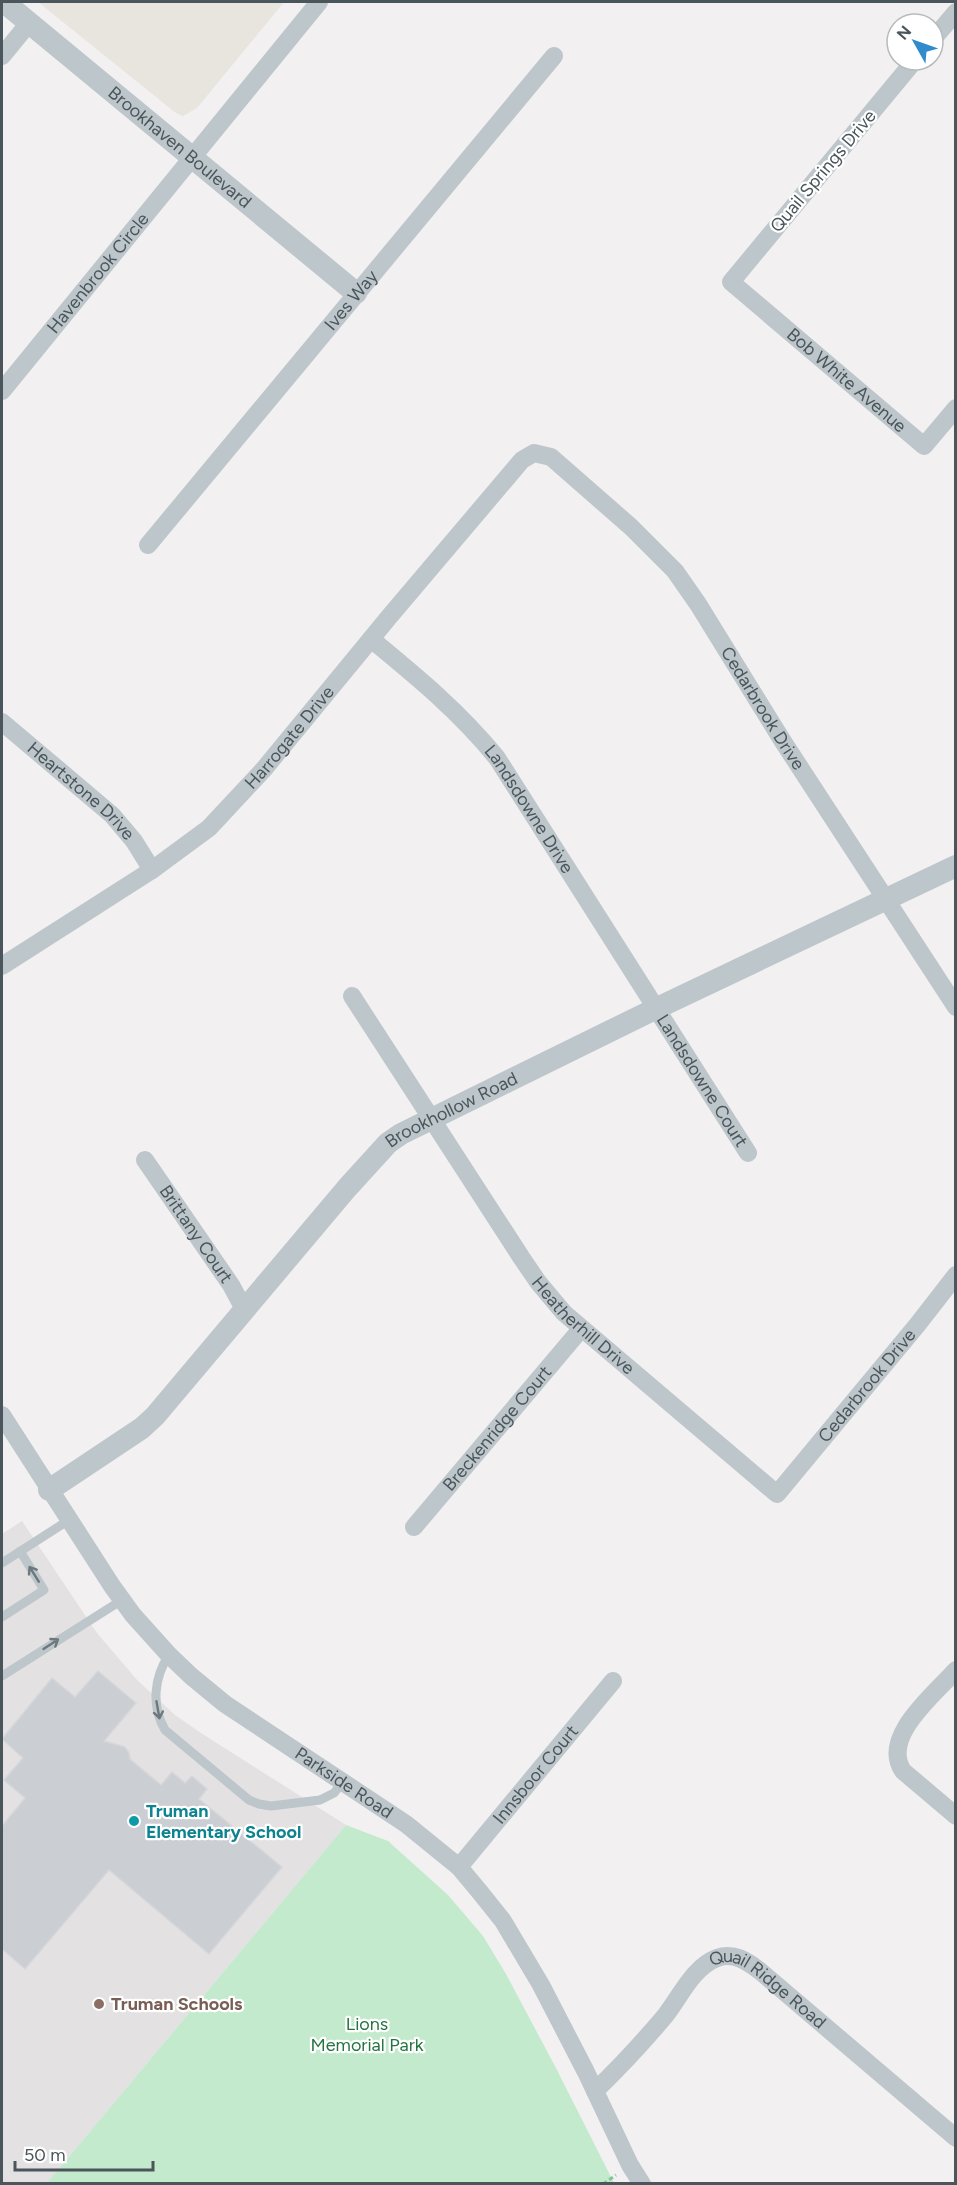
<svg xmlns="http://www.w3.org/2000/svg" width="957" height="2185" font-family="Figtree,sans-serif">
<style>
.commercial{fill:#e8e4de}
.education{fill:#e3e1e2}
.green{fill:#c4eacd}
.building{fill:#cbced2;stroke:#d5d7db;stroke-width:1.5}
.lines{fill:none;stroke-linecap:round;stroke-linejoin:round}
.path{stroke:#80c499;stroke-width:3;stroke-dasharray:4.5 3;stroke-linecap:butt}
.service{stroke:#bdc6cb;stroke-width:9}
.minor{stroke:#bdc6cb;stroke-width:18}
.tertiary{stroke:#bdc6cb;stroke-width:22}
.oneway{stroke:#6c787d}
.culture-dot{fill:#0f9aa8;stroke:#fff;stroke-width:2}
.education-dot{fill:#8d6e63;stroke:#fff;stroke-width:2}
.labels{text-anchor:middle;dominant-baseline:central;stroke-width:4.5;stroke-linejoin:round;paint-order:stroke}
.street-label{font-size:18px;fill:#4a565b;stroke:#fff}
.culture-label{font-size:18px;font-weight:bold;fill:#0d838f;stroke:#fff;text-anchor:start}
.education-label{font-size:18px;font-weight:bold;fill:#785e54;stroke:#fff;text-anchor:start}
.park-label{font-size:18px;fill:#237440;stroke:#fff}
</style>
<rect width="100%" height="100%" fill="#f2f0f0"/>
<path class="commercial" d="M38 2H284L197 108 183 116 176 113Z"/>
<path class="education" d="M22 1521 97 1633 138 1681 175 1715 201 1733 346 1825 47 2183 2 2184V1534Z"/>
<path class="green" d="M346 1825 388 1841 448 1895 483 1936 506 1974 557 2070 614 2183H47Z"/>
<path class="building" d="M98 1671 136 1703 104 1741 125 1747 129 1753 130 1759 161 1785 172 1772 185 1783 192 1776 207 1789 199 1799 282 1867 209 1954 109 1870 25 1969 2 1949V1826L25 1798 4 1780 23 1758 2 1739 52 1678 75 1697Z"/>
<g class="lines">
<path class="path" d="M603 2184 616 2175"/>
<path class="service" d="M2 1563 69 1520
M2 1617 44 1590 20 1551
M169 1655C154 1677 151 1706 165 1730L249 1800 259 1804 271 1806 320 1800 334 1793 343 1782
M2 1676 122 1600"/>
<g class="minor">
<path d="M933 39 956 12"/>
<path d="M2 56 29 23"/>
<path id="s1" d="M915 60 731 282 924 446 956 408"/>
<path id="s2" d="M2 391 319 2"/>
<path id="s3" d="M148 545 554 56"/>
<path id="s4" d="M371 639C416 676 460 712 497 758L748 1153"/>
<path id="s5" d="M2 722 112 815 134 841 152 870"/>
<path id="s6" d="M2 966 152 870 209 828 264 769 389 617 522 460 534 453 551 457 631 527 675 571 698 604 782 740 956 1007"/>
<path id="s7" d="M352 996 521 1257 538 1282 564 1313 777 1494 918 1324 956 1275"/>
<path id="s8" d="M145 1160 231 1285 244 1309"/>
<path id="s9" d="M2 1415 112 1586 133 1615 169 1655 191 1676 225 1704 406 1824 459 1867 479 1891 503 1921 541 1985 586 2072 630 2165 642 2184"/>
<path id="s10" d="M414 1527 581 1329"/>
<path d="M956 1670C935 1694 880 1737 903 1771L956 1816"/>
<path id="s11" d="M459 1867 613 1681"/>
<path id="s12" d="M595 2091C620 2067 643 2042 665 2016 680 1997 693 1967 717 1958 734 1952 747 1961 760 1971L956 2138"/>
</g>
<g class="tertiary">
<path id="s13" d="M4 2 356 293"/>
<path id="s14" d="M49 1490 142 1428 155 1416 347 1188 388 1143 401 1134 655 1009 956 866"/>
</g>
</g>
<defs><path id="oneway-shaft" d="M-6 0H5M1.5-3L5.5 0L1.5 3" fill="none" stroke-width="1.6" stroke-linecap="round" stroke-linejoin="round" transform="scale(1.5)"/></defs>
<g class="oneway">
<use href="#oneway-shaft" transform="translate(34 1574) rotate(-122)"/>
<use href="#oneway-shaft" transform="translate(51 1644) rotate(-33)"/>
<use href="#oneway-shaft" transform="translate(158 1710) rotate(80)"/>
</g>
<circle class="culture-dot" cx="134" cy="1821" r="6"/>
<circle class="education-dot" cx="99" cy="2004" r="6"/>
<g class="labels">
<g class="street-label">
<text stroke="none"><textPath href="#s13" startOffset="228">Brookhaven Boulevard</textPath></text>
<text transform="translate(823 171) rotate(-50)">Quail Springs Drive</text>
<text stroke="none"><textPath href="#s2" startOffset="152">Havenbrook Circle</textPath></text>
<text stroke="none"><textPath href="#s3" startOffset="318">Ives Way</textPath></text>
<text stroke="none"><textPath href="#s1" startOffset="440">Bob White Avenue</textPath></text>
<text stroke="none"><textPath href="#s6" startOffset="1095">Cedarbrook Drive</textPath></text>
<text stroke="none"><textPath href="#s6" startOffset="370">Harrogate Drive</textPath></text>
<text stroke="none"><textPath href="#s5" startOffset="105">Heartstone Drive</textPath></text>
<text stroke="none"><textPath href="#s4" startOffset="234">Landsdowne Drive</textPath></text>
<text stroke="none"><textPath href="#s4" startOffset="556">Landsdowne Court</textPath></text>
<text stroke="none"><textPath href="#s14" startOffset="560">Brookhollow Road</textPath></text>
<text stroke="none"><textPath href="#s8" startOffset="90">Brittany Court</textPath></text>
<text stroke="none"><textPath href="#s7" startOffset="404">Heatherhill Drive</textPath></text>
<text stroke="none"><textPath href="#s7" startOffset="802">Cedarbrook Drive</textPath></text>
<text stroke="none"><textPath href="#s10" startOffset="129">Breckenridge Court</textPath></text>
<text stroke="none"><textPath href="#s11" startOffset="120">Innsboor Court</textPath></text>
<text stroke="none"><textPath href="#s9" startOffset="510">Parkside Road</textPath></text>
<text stroke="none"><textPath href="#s12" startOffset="243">Quail Ridge Road</textPath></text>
</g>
<g class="culture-label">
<text x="146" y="1811">Truman<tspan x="146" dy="21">Elementary School</tspan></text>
</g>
<g class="education-label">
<text x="111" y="2004">Truman Schools</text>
</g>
<g class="park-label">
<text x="367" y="2024">Lions<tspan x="367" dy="21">Memorial Park</tspan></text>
</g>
</g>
<rect width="957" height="2185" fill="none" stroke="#4a565b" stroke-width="6"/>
<g transform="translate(915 42) rotate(310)"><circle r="28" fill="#ffffff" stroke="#b7bbbd" stroke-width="1.5"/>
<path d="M0-4.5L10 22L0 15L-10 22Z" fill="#308bcd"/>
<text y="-9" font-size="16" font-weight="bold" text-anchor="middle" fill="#4a565b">N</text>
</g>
<path d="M15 2161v9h138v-9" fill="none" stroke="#4a565b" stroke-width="3"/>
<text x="24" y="2161" font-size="18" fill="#4a565b" stroke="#ffffff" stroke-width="4.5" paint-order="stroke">50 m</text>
</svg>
